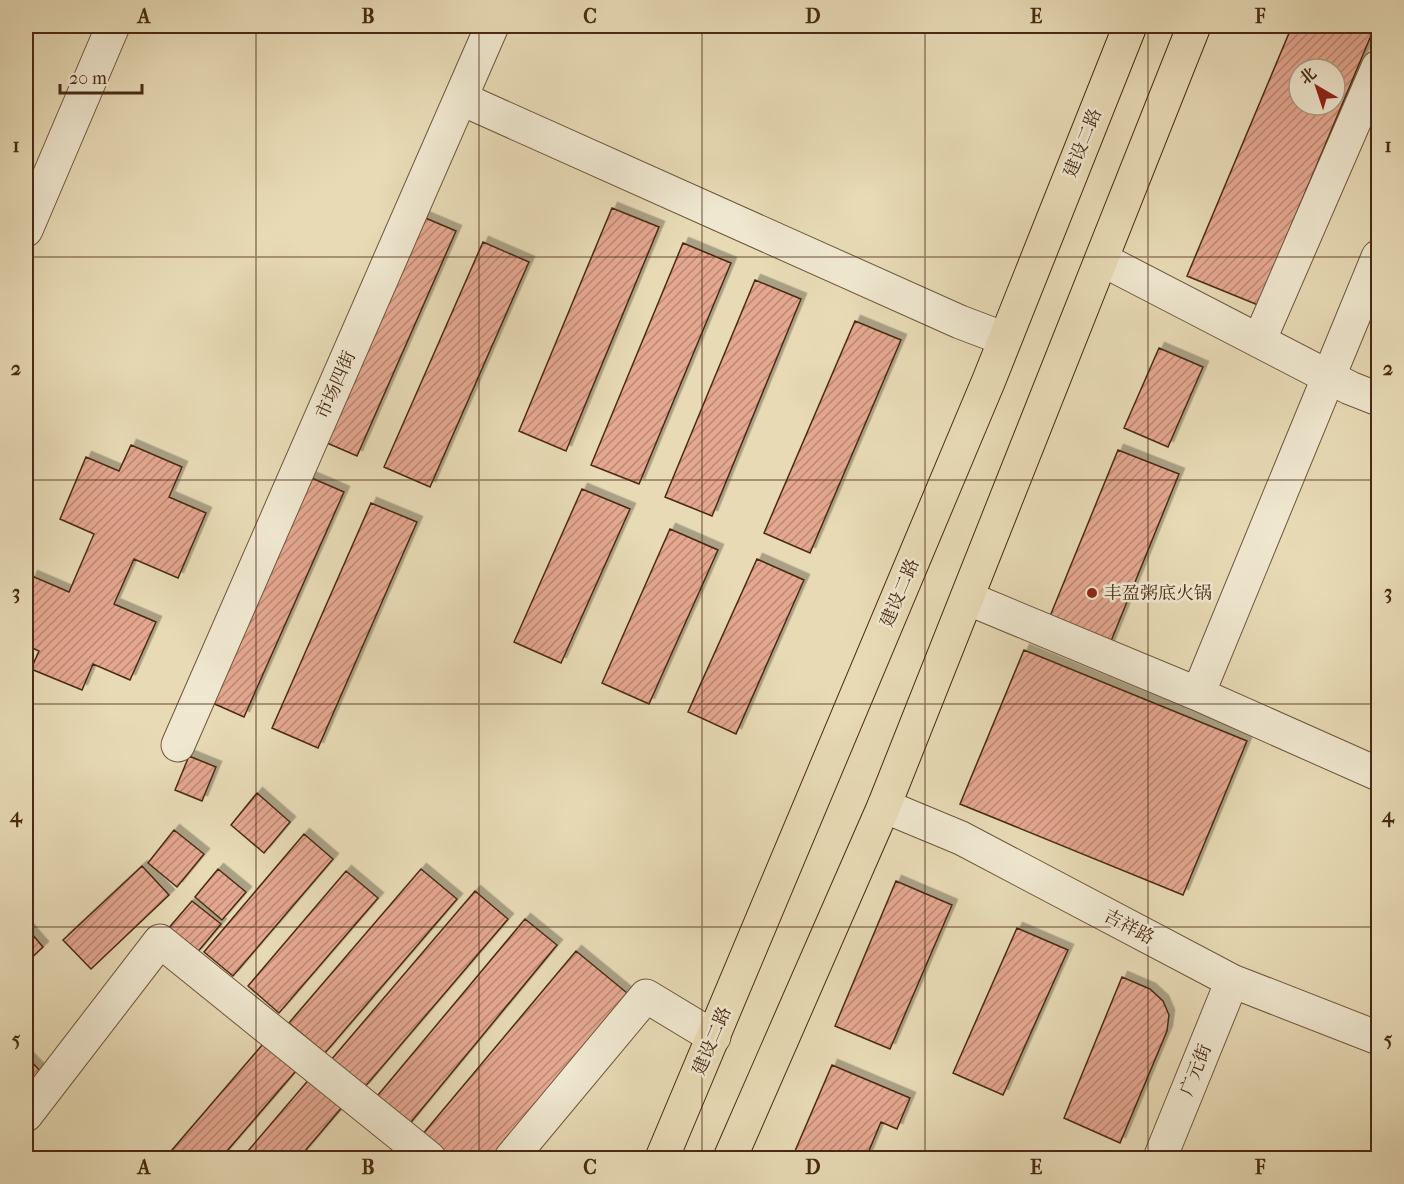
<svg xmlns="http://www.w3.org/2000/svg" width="1404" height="1184" font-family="'IM FELL French Canon','Noto Serif SC',serif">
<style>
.building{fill:url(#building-hatch);stroke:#492a14;stroke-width:1.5;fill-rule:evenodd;filter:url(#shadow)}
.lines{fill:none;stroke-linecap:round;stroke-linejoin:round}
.minor-casing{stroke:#70563c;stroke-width:35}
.major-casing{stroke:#492a14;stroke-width:35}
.minor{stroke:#efe7cf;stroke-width:33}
.major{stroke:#e7dab5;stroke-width:33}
.grid{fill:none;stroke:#492a14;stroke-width:1.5;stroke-opacity:0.55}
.poi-dot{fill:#8f2418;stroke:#efe7cf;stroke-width:2}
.labels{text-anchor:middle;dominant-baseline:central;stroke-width:5;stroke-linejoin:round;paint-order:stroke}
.street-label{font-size:18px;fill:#492a14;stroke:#efe7cf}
.poi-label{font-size:18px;fill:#492a14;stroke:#efe7cf;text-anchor:start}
.neatline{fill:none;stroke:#492a14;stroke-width:2}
.grid-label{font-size:20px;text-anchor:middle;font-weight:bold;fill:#492a14}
</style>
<defs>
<pattern id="building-hatch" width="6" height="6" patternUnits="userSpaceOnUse" patternTransform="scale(1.5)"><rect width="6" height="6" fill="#e4a790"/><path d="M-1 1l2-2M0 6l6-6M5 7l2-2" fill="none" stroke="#bb8874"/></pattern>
<filter id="shadow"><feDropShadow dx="5.5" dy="-5.5" stdDeviation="0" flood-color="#0004"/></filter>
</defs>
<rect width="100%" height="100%" fill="#e7dab5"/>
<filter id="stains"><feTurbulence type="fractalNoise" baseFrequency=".00333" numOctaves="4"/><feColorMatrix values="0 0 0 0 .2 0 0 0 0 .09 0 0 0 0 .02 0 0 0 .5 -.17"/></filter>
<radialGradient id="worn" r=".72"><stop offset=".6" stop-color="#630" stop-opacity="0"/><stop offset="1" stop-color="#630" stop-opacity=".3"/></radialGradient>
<path class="building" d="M1292 26H1375L1258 305 1187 276ZM1299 69H1335V105H1299Z
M612 208 659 227 566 451 519 431Z
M409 211 456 231 357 456 311 436Z
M483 242 529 262 430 487 384 467Z
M683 243 731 263 639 484 591 465Z
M755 280 801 299 712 516 665 497Z
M855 321 901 340 810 553 764 533Z
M1159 348 1203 367 1168 447 1124 428Z
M131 445 182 467 169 497 206 513 178 578 134 559 114 604 156 622 130 680 93 664 82 690 31 669 39 651 26 645V590L32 576 69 592 94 534 60 519 86 457 119 471Z
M1118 450 1179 474 1107 651 1046 626Z
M298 472 344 492 244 717 199 697Z
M582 489 630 509 561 663 514 642Z
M371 503 417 522 318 748 272 728Z
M670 529 718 550 649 704 602 683Z
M757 559 804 580 736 734 688 712Z
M1024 650 1247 741 1183 895 960 804Z
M189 756 216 767 202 801 175 790Z
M257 793 290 822 264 853 231 825Z
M174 830 204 854 177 887 148 863Z
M304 834 333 859 233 976 204 952Z
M142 866 169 895 91 969 63 940Z
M218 869 246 892 222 920 195 897Z
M421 869 457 899 325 1053 289 1023Z
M346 871 378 898 279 1013 248 986Z
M896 881 952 905 890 1049 835 1026Z
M475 891 508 919 364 1088 331 1060Z
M192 901 221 924 196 954 167 930Z
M525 919 557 945 407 1127 374 1100Z
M26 927 43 947 26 963Z
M1017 928 1068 950 1003 1095 953 1073Z
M576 951 638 1002 507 1158H451L422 1135Z
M1122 977 1150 989 1163 1001 1169 1015 1167 1031 1120 1143 1064 1118Z
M269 1037 301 1065 221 1158H182L172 1150Z
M26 1056 47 1078 26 1099Z
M832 1065 910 1098 897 1129 881 1122 866 1158H792Z
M311 1077 344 1105 299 1158H242Z"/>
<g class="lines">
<defs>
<path id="minor" d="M462 99 960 322 1005 339
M26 230 113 26
M1103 260 1350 388 1378 399
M1259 341 1378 67
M967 598 1198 694 1378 774
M1198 694 1378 257
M178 745 492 26
M884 806 961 838 1232 981 1378 1038
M26 1115 160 941 429 1158
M511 1158 646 996 714 1037
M1160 1158 1232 981"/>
<path id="major" d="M662 1158 989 380 1130 26
M730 1158 884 806 1194 26"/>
</defs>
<use href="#minor" class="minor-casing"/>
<use href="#major" class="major-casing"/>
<use href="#minor" class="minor"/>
<use href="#major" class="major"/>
</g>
<path class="grid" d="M256 26V1158M479 26V1158M702 26V1158M925 26V1158M1148 26V1158M26 257H1378M26 480H1378M26 704H1378M26 927H1378"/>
<circle class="poi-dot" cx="1092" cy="593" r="6"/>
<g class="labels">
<g class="street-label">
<text transform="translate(1083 143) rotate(-68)">建设二路</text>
<text transform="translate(336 385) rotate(-66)">市场四街</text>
<text transform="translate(900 593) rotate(-67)">建设二路</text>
<text transform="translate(1129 927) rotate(28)">吉祥路</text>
<text transform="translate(712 1041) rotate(-67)">建设二路</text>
<text transform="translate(1196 1070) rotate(-68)">广元街</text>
</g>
<g class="poi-label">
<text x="1104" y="593">丰盈粥底火锅</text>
</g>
</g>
<rect width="1404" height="1184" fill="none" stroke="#e7dab5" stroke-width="66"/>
<g transform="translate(1317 87) rotate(321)"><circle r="28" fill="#efe7cf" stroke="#ad9b84" stroke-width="1.5"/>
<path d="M0-4.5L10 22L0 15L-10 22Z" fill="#8f2418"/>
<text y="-9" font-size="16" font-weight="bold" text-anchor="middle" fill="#492a14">北</text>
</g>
<path d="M60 84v9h82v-9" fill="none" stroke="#492a14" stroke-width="3"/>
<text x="69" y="84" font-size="18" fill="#492a14" stroke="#efe7cf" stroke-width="4.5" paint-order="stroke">20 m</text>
<rect x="33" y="33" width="1338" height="1118" class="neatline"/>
<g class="grid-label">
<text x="144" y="23">A</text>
<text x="368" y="23">B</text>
<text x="590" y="23">C</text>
<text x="813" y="23">D</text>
<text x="1036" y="23">E</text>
<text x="1260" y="23">F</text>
<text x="16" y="152">1</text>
<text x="1388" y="152">1</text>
<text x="16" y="375">2</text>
<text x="1388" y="375">2</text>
<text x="16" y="599">3</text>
<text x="1388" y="599">3</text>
<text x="16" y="822">4</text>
<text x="1388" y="822">4</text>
<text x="16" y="1046">5</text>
<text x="1388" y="1046">5</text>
<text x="144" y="1174">A</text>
<text x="368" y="1174">B</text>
<text x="590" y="1174">C</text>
<text x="813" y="1174">D</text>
<text x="1036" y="1174">E</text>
<text x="1260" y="1174">F</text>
</g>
<rect width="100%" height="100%" filter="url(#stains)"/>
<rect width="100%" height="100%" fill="url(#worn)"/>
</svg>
